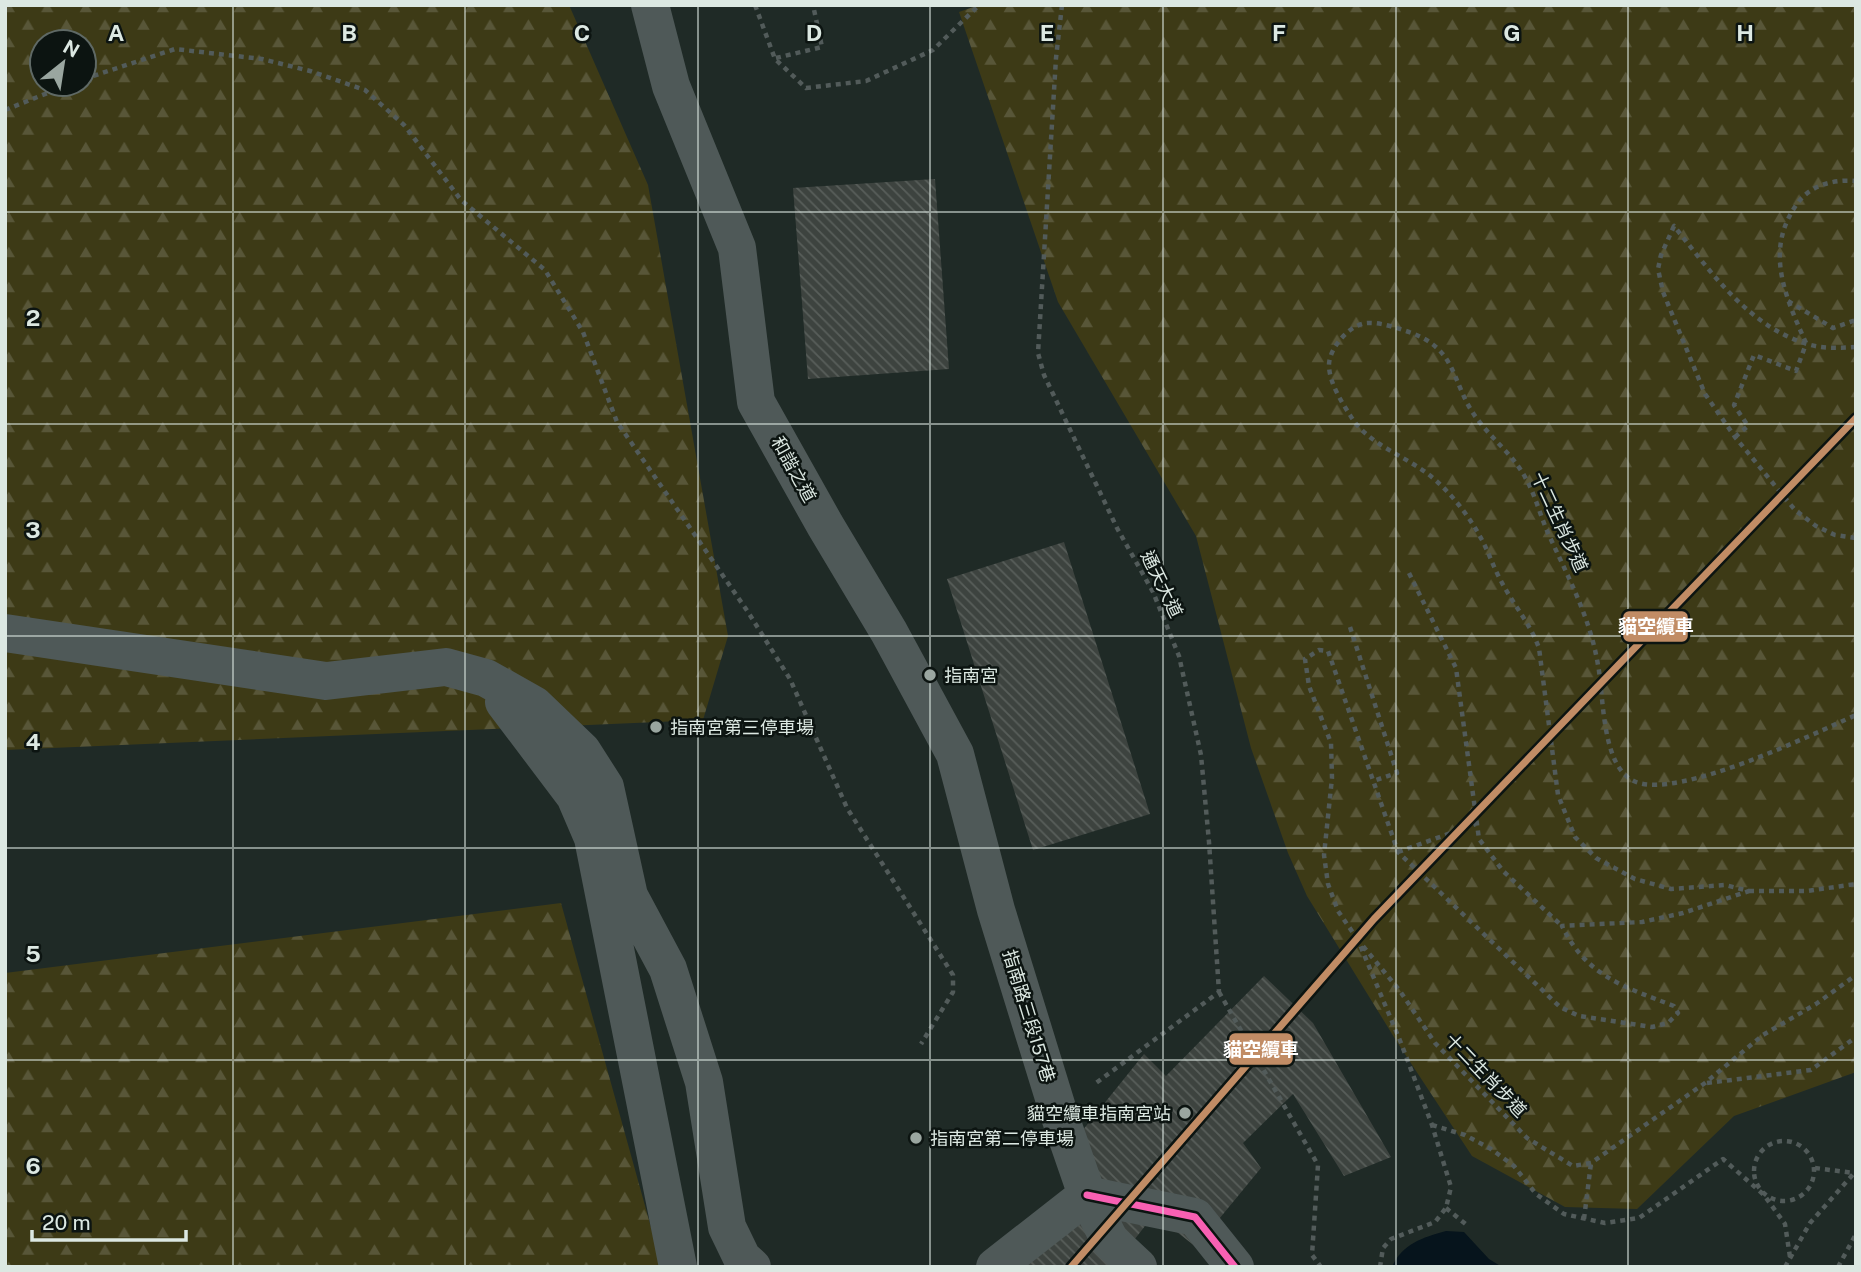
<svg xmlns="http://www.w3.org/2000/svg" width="1861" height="1272" font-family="'Public Sans','Noto Sans TC',sans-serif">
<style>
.forest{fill:url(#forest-firs);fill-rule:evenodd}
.water{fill:#06141c}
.building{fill:url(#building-back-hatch)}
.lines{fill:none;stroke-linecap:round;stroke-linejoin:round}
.path{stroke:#525b5a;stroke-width:4.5;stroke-dasharray:5 5;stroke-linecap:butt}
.minor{stroke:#4f5958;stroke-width:38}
.bus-1-casing{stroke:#0c1411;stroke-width:12}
.bus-1{stroke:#f860b3;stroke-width:7}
.tram-1-casing{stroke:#0c1411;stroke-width:12}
.tram-1{stroke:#c18c65;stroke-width:7}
.grid{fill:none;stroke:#dce8e2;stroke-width:2;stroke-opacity:0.55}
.poi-dot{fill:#9aa6a0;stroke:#0c1411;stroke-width:2.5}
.labels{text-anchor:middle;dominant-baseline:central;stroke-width:5;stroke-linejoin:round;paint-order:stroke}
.street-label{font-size:18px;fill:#dce8e2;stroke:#0c1411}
.poi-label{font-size:18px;fill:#dce8e2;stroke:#0c1411;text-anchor:start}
.grid-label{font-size:23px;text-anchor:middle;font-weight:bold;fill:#dce8e2;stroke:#0c1411;stroke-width:5;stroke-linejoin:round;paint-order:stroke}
.line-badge{stroke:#0c1411;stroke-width:2.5}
.badge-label{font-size:19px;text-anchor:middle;font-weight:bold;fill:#fff}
</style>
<defs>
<pattern id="forest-firs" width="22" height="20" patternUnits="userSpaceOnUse" patternTransform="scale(1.75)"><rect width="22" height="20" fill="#3d3a16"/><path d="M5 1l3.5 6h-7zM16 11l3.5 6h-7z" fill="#585638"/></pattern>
<pattern id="building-back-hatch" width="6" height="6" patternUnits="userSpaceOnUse" patternTransform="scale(1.75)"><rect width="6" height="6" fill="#3d433f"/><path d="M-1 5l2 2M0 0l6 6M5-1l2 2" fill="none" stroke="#585e5a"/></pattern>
</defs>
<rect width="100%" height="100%" fill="#1f2a26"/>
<path class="forest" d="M5 5H569L648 185 728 636 703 720 5 750ZM42 42H84V84H42Z
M979 5H1856V1072L1734 1116 1637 1209 1565 1207 1472 1156 1397 1042 1307 896 1288 853 1251 748 1196 536 1058 302 959 12Z
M561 903 662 1267H5V973Z"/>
<path class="water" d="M1446 1231 1464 1232 1489 1259 1502 1267H1392C1403 1243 1422 1238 1446 1231Z"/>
<path class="building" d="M935 179 949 369 808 379 793 188Z
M1064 542 1150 814 1033 850 947 579Z
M1264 976 1313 1023 1391 1157 1344 1176 1293 1094 1243 1143 1261 1168 1196 1247 1168 1225 1145 1226 1113 1267H1013L1085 1169 1082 1131 1144 1054 1166 1076Z"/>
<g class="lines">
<path class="path" d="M755 5 775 59 806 88 866 81 933 50 979 5
M1062 5 1056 58 1038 353 1044 375 1117 528 1153 592 1179 656 1201 755 1209 842 1219 992 1096 1083
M776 58 822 47 813 5
M84 79 175 49 262 59 310 71 365 90 404 125 461 200 545 270 583 332 617 422 748 612 790 679 847 808 953 975V992L921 1044
M5 110 70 84
M1788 301 1833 328 1856 320
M1806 343C1785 296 1764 250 1797 204 1810 185 1834 179 1856 181
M1856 347C1839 348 1823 349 1807 344 1748 326 1710 271 1674 226L1661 255 1658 269 1663 292 1705 394 1735 437 1795 510 1816 526 1835 535 1856 538
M1735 437 1748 426 1734 405 1754 355 1796 371 1806 344
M1409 573 1456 668 1479 839 1503 871 1562 926
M1350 627 1397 773 1373 781
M1398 852 1476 824
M1749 891H1807L1856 884
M1358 940 1338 911 1328 884 1324 855 1332 778 1331 743 1309 686 1305 659 1319 650 1328 651 1398 852 1560 1007 1579 1016 1652 1027 1668 1023 1678 1013 1674 1006C1625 987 1587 977 1562 926L1642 922 1683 913 1749 891 1725 885 1671 889 1635 879 1596 858 1575 837 1558 795 1539 648C1530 623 1512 603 1500 579 1493 566 1489 553 1482 540 1470 517 1449 490 1428 474 1403 455 1366 443 1350 415 1341 401 1329 382 1329 365 1329 348 1350 324 1367 323 1380 322 1397 328 1409 332 1460 350 1450 384 1478 420 1493 440 1513 455 1525 477 1535 494 1540 515 1548 533 1568 577 1590 617 1598 665 1604 696 1601 769 1636 782 1679 799 1811 735 1856 715
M1219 992 1318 1165 1312 1255 1321 1267
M1707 1083 1811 1070 1856 1037
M1432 1125 1465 1135 1491 1149 1514 1166 1536 1194 1564 1214 1605 1223 1639 1218 1723 1159 1764 1195 1785 1224 1790 1257
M1754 1171a30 30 0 1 1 60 0a30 30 0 1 1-60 0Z
M1815 1168 1854 1173
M1446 1208 1468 1226
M1584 1219 1591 1163
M1380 1267 1383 1248 1391 1239 1435 1222 1446 1208 1451 1187 1432 1125 1401 1043 1358 940 1400 991 1435 1043 1527 1138 1573 1166 1591 1163 1705 1083 1763 1035 1816 1004 1856 975
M1785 1267 1810 1223 1856 1171
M1838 1267 1856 1234"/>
<path class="minor" d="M650 5 671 86 737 248 756 402 825 525 889 632 955 754 996 910 1058 1111 1087 1195 1110 1241 1138 1267
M5 633 326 681 446 667 486 678 534 705 582 751 605 787 629 896 668 969 704 1082 727 1227 742 1258 752 1267
M504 702 575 796 593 838 678 1267
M995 1267 1087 1195 1195 1217 1235 1267"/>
<defs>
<path id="bus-1" d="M1087 1195 1195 1217 1235 1267"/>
</defs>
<use href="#bus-1" class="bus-1-casing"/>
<use href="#bus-1" class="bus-1"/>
<defs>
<path id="tram-1" d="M1071 1267 1374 919 1856 418"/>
</defs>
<use href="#tram-1" class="tram-1-casing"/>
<use href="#tram-1" class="tram-1"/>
</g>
<path class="grid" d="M233 5V1267M465 5V1267M698 5V1267M930 5V1267M1163 5V1267M1396 5V1267M1628 5V1267M5 212H1856M5 424H1856M5 636H1856M5 848H1856M5 1060H1856"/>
<g class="poi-dot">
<circle cx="930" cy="675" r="7"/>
<circle cx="656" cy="727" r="7"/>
<circle cx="1185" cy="1113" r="7"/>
<circle cx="916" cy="1138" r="7"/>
</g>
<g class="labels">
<g class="street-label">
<text transform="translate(794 469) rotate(61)">和諧之道</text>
<text transform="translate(1560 522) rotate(65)">十二生肖步道</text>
<text transform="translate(1162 584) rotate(64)">通天大道</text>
<text transform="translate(1029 1016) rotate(73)">指南路三段157巷</text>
<text transform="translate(1486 1075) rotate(46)">十二生肖步道</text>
</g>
<g class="poi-label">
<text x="944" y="675">指南宮</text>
<text x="670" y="727">指南宮第三停車場</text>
<text x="1171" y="1113" text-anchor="end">貓空纜車指南宮站</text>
<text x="930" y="1138">指南宮第二停車場</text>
</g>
</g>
<g class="grid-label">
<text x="116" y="41">A</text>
<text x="349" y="41">B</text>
<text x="582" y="41">C</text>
<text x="814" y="41">D</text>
<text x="1047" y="41">E</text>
<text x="1279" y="41">F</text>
<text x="1512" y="41">G</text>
<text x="1745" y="41">H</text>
<text x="33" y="326">2</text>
<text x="33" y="538">3</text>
<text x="33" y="750">4</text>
<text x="33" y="962">5</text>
<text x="33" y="1174">6</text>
</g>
<g class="line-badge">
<rect x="1622" y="610" width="67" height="33" rx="7" fill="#c18c65"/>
<rect x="1228" y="1032" width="66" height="34" rx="7" fill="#c18c65"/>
</g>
<g class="badge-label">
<text x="1656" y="633">貓空纜車</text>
<text x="1261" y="1056">貓空纜車</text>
</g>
<rect width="1861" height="1272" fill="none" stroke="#dce8e2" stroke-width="14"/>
<g transform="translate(63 63) rotate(30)"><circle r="33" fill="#0c1411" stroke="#5f6965" stroke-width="2"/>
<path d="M0-5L12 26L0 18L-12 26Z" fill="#9aa6a0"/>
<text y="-10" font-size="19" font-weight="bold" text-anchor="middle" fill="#dce8e2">N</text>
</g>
<path d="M32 1230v10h154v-10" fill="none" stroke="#dce8e2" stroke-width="3.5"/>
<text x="42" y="1230" font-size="21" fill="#dce8e2" stroke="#0c1411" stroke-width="5" paint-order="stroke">20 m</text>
</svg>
